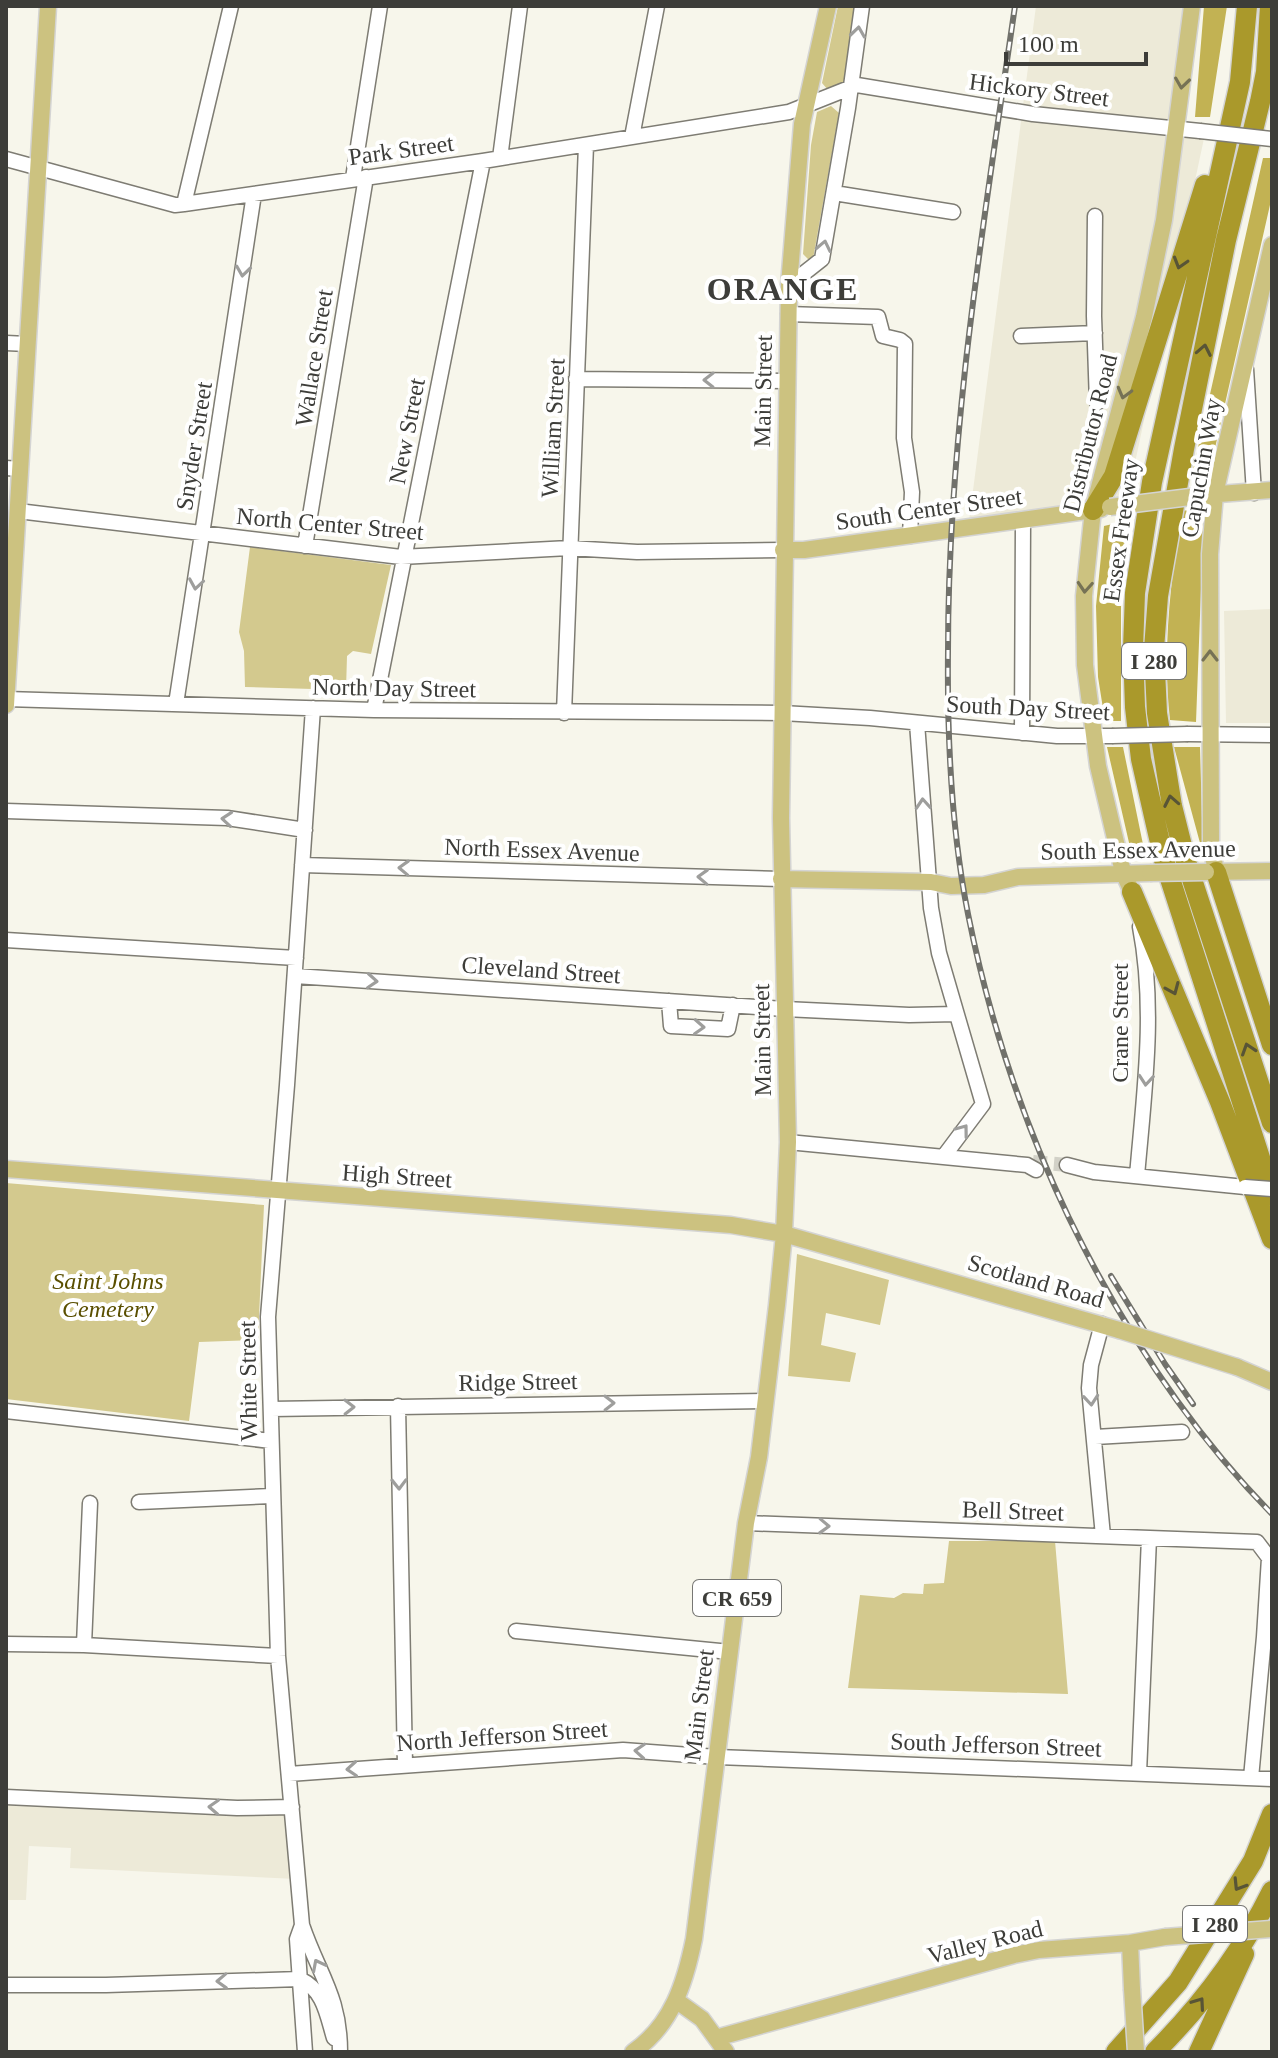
<svg xmlns="http://www.w3.org/2000/svg" width="1278" height="2058" font-family="'Times New Roman',serif">
<style>
.built{fill:#edead8}
.green{fill:#d3c98e}
.forest{fill:#c2b253}
.lines{fill:none;stroke-linecap:round;stroke-linejoin:round}
.minor-tunnel{stroke:#d2d1c7;stroke-width:14;stroke-dasharray:14 7;stroke-linecap:butt}
.minor-casing{stroke:#7e7c73;stroke-width:17}
.major-casing{stroke:#d4d4d3;stroke-width:19}
.highway-casing{stroke:#d4d4d3;stroke-width:23}
.minor{stroke:#fff;stroke-width:14}
.major{stroke:#ccc280;stroke-width:16}
.highway{stroke:#aa992b;stroke-width:20}
.rail-casing{stroke:#71716b;stroke-width:6}
.rail{stroke:#fff;stroke-width:3;stroke-dasharray:9;stroke-linecap:butt}
.minor-bridge-casing{stroke:#7e7c73;stroke-width:17;stroke-linecap:butt}
.major-bridge-casing{stroke:#d4d4d3;stroke-width:19;stroke-linecap:butt}
.minor-bridge{stroke:#fff;stroke-width:14}
.major-bridge{stroke:#ccc280;stroke-width:16}
.oneway{stroke:#9e9e9c}
.oneway2{stroke:#767255}
.oneway3{stroke:#585436}
.labels{text-anchor:middle;dominant-baseline:central;stroke-width:8;stroke-linejoin:round;paint-order:stroke}
.shield{fill:#fff;stroke:#777774;stroke-width:2}
.shield-label{font-size:22px;font-weight:bold;fill:#3d3d39}
.street-label{font-size:24px;fill:#3d3d39;stroke:#fff}
.park-label{font-size:24px;font-style:italic;fill:#5a4f00;stroke:#fff}
.district-label{font-size:32px;font-weight:bold;letter-spacing:2px;fill:#3d3d39;stroke:#fff}
</style>
<rect width="100%" height="100%" fill="#f7f6eb"/>
<path class="built" d="M1036 6H1201L1185 125 1206 129 1126 505 968 529Z
M1272 609V723H1226L1224 611Z
M6 1795 289 1807 296 1879 70 1868 71 1848 29 1846 26 1900H6Z"/>
<path class="green" d="M838 6H855L844 82 828 90 822 83Z
M831 106 839 113 813 259 809 260 803 254 811 145 817 112Z
M250 547 391 565 371 654 353 651 347 656 346 690 245 687 244 651 239 632Z
M6 1183 264 1205 258 1340 199 1342 189 1421 6 1399Z
M797 1254 889 1280 880 1325 826 1313 821 1345 856 1353 850 1382 788 1376Z
M949 1541H1055L1068 1694 848 1688 860 1595 894 1598 903 1593 923 1594 924 1584 944 1583Z"/>
<path class="forest" d="M1204 6H1227L1210 117H1195Z
M1263 158H1272V196L1208 479H1191Z
M1199 509H1204L1196 722 1170 720C1162 650 1171 581 1181 511Z
M1130 520 1121 577V721H1105L1098 677 1096 606 1104 526Z
M1107 747H1123L1146 859 1133 860Z
M1174 747H1200L1203 854Z"/>
<g class="lines">
<path class="minor-tunnel" d="M1033 1162 1067 1165"/>
<defs>
<path id="minor" d="M632 137 657 6
M500 158 520 6
M6 159 175 205 184 204 483 161 789 112 857 85 1033 114 1200 131
M353 178 380 6
M834 193 953 212
M184 204 231 6
M1095 216 1094 316 1097 403
M789 285 822 259 848 108 862 6
M788 314 878 317 883 336 900 340 905 344 904 438 912 492 910 536
M1021 336 1095 333
M6 343 27 344
M1246 369 1254 493
M576 379 787 381
M6 468 20 469
M18 511 401 557 569 548 637 552 783 550
M305 546 366 177
M6 699 374 710 782 713 870 718 1057 736H1112
M176 704 254 194
M374 710 483 161
M564 713 586 145
M917 723 931 908 939 953 983 1104 944 1156
M1022 733 1023 521
M1188 734 1272 735
M6 811 227 818 305 830
M302 865 781 879
M6 940 296 958
M295 976 785 1009 909 1015 956 1014
M669 1001 671 1026 728 1029 733 1005
M788 1142 1027 1165 1036 1170
M1067 1165 1094 1172 1245 1187
M1137 1176C1144 1093 1156 1010 1140 927
M1102 1324 1091 1365 1089 1388 1103 1536
M398 1406 405 1765
M271 1409 765 1401
M6 1411 271 1441
M1095 1437 1182 1432
M139 1502 271 1496
M746 1523 1257 1542 1269 1558 1264 1637 1251 1778
M516 1631 730 1652
M6 1644 84 1645 278 1656
M84 1645 90 1503
M1139 1773 1149 1538
M289 1774 623 1750 717 1757 1272 1779
M6 1797 237 1808 292 1807
M302 1925C319 1975 340 1996 340 2052
M300 1979C324 1990 327 2015 334 2038
M6 1985H106L300 1979
M305 2052 297 1939 302 1925 278 1656 268 1317 287 1085 313 708"/>
<path id="major" d="M1206 495 1272 490
M783 550H804L1101 509
M6 705 48 6
M1206 872 1272 871
M1216 872 1211 844 1210 554 1215 494 1272 245
M781 879 931 882 951 886 984 885 1018 877 1150 873
M1132 892 1123 872 1098 766 1085 665 1084 596 1093 510 1144 317 1164 220 1192 6
M6 1169 731 1225 784 1234 1119 1330
M1237 1367 1272 1382
M1130 1943 1132 1989
M677 2001 702 2019 726 2052
M716 2038 1014 1955 1039 1950 1130 1943 1165 1937
M633 2052C672 2025 685 1983 694 1939L746 1523 759 1457 777 1305 784 1234 788 1142 781 818 789 285 802 124 828 6"/>
<path id="highway" d="M1247 6 1240 82 1152 482 1135 593 1133 649 1135 707 1141 759 1164 860 1272 1195
M1270 6 1266 72 1260 102 1226 240 1184 449 1158 596 1154 649 1157 713 1172 806 1185 858 1272 1123
M1093 510 1114 476 1205 185
M1216 872 1272 1045
M1132 892 1220 1102 1272 1239
M1116 2052 1178 1982 1253 1861 1272 1814
M1155 2052C1201 2006 1243 1950 1272 1891
M1199 2052 1244 1954"/>
</defs>
<use href="#minor" class="minor-casing"/>
<use href="#major" class="major-casing"/>
<use href="#highway" class="highway-casing"/>
<use href="#minor" class="minor"/>
<use href="#major" class="major"/>
<use href="#highway" class="highway"/>
<defs>
<path id="rail" d="M1015 6C984 220 948 434 948 651 947 738 951 828 968 914 989 1019 1023 1122 1069 1218 1122 1327 1187 1427 1272 1514
M1111 1276 1165 1364 1193 1404"/>
</defs>
<use href="#rail" class="rail-casing"/>
<use href="#rail" class="rail"/>
<defs>
<path id="minor-bridge" d="M1200 131 1272 139
M1112 736 1188 734
M1245 1187 1272 1189"/>
<path id="major-bridge" d="M1110 507 1198 496
M1150 873 1206 872
M1119 1330 1237 1367
M1165 1937 1271 1929
M1132 1989 1136 2052"/>
</defs>
<use href="#minor-bridge" class="minor-bridge-casing"/>
<use href="#major-bridge" class="major-bridge-casing"/>
<use href="#minor-bridge" class="minor-bridge"/>
<use href="#major-bridge" class="major-bridge"/>
</g>
<defs><path id="oneway-chevron" d="M-2-3.5L2.5 0L-2 3.5" fill="none" stroke-width="1.6" stroke-linecap="round" stroke-linejoin="round" transform="scale(2)"/></defs>
<g class="oneway">
<use href="#oneway-chevron" transform="translate(858 32) rotate(-82)"/>
<use href="#oneway-chevron" transform="translate(824 246) rotate(-78)"/>
<use href="#oneway-chevron" transform="translate(243 271) rotate(98)"/>
<use href="#oneway-chevron" transform="translate(709 380) rotate(-179)"/>
<use href="#oneway-chevron" transform="translate(196 584) rotate(99)"/>
<use href="#oneway-chevron" transform="translate(923 804) rotate(-94)"/>
<use href="#oneway-chevron" transform="translate(227 819) rotate(-175)"/>
<use href="#oneway-chevron" transform="translate(404 868) rotate(-178)"/>
<use href="#oneway-chevron" transform="translate(703 877) rotate(-178)"/>
<use href="#oneway-chevron" transform="translate(372 981) rotate(4)"/>
<use href="#oneway-chevron" transform="translate(699 1027) rotate(3)"/>
<use href="#oneway-chevron" transform="translate(1146 1080) rotate(95)"/>
<use href="#oneway-chevron" transform="translate(963 1130) rotate(-53)"/>
<use href="#oneway-chevron" transform="translate(1091 1400) rotate(85)"/>
<use href="#oneway-chevron" transform="translate(609 1403) rotate(-1)"/>
<use href="#oneway-chevron" transform="translate(349 1407) rotate(-1)"/>
<use href="#oneway-chevron" transform="translate(399 1484) rotate(89)"/>
<use href="#oneway-chevron" transform="translate(824 1526) rotate(2)"/>
<use href="#oneway-chevron" transform="translate(640 1751) rotate(-176)"/>
<use href="#oneway-chevron" transform="translate(352 1769) rotate(176)"/>
<use href="#oneway-chevron" transform="translate(214 1807) rotate(-177)"/>
<use href="#oneway-chevron" transform="translate(318 1965) rotate(-117)"/>
<use href="#oneway-chevron" transform="translate(222 1981) rotate(178)"/>
</g>
<g class="oneway2">
<use href="#oneway-chevron" transform="translate(1182 83) rotate(98)"/>
<use href="#oneway-chevron" transform="translate(1124 393) rotate(105)"/>
<use href="#oneway-chevron" transform="translate(1085 587) rotate(94)"/>
<use href="#oneway-chevron" transform="translate(1210 656) rotate(-90)"/>
</g>
<g class="oneway3">
<use href="#oneway-chevron" transform="translate(1180 263) rotate(107)"/>
<use href="#oneway-chevron" transform="translate(1204 350) rotate(-79)"/>
<use href="#oneway-chevron" transform="translate(1171 801) rotate(-101)"/>
<use href="#oneway-chevron" transform="translate(1173 989) rotate(67)"/>
<use href="#oneway-chevron" transform="translate(1248 1049) rotate(-108)"/>
<use href="#oneway-chevron" transform="translate(1239 1885) rotate(122)"/>
<use href="#oneway-chevron" transform="translate(1199 2003) rotate(-55)"/>
</g>
<g class="labels">
<g class="shield">
<rect x="1122" y="643" width="64" height="36" rx="6"/>
<rect x="693" y="1580" width="88" height="36" rx="6"/>
<rect x="1183" y="1906" width="64" height="36" rx="6"/>
</g>
<g class="shield-label">
<text x="1154" y="661">I 280</text>
<text x="737" y="1598">CR 659</text>
<text x="1215" y="1924">I 280</text>
</g>
<g class="street-label">
<text transform="translate(1039 90) rotate(7)">Hickory Street</text>
<text transform="translate(401 150) rotate(-8)">Park Street</text>
<text transform="translate(314 358) rotate(-81)">Wallace Street</text>
<text transform="translate(763 391) rotate(-89)">Main Street</text>
<text transform="translate(553 428) rotate(-87)">William Street</text>
<text transform="translate(407 431) rotate(-79)">New Street</text>
<text transform="translate(1090 433) rotate(-76)">Distributor Road</text>
<text transform="translate(194 446) rotate(-81)">Snyder Street</text>
<text transform="translate(1201 468) rotate(-80)">Capuchin Way</text>
<text transform="translate(929 509) rotate(-8)">South Center Street</text>
<text transform="translate(330 524) rotate(5)">North Center Street</text>
<text transform="translate(1121 530) rotate(-82)">Essex Freeway</text>
<text transform="translate(394 688) rotate(1)">North Day Street</text>
<text transform="translate(1028 708) rotate(3)">South Day Street</text>
<text transform="translate(542 850) rotate(2)">North Essex Avenue</text>
<text transform="translate(1138 850) rotate(-1)">South Essex Avenue</text>
<text transform="translate(541 970) rotate(4)">Cleveland Street</text>
<text transform="translate(1120 1023) rotate(-90)">Crane Street</text>
<text transform="translate(762 1040) rotate(-91)">Main Street</text>
<text transform="translate(397 1176) rotate(4)">High Street</text>
<text transform="translate(1036 1281) rotate(16)">Scotland Road</text>
<text transform="translate(248 1381) rotate(-91)">White Street</text>
<text transform="translate(518 1382) rotate(-1)">Ridge Street</text>
<text transform="translate(1013 1511) rotate(2)">Bell Street</text>
<text transform="translate(699 1705) rotate(-83)">Main Street</text>
<text transform="translate(502 1736) rotate(-4)">North Jefferson Street</text>
<text transform="translate(996 1745) rotate(2)">South Jefferson Street</text>
<text transform="translate(985 1942) rotate(-14)">Valley Road</text>
</g>
<g class="park-label">
<text x="108" y="1281">Saint Johns<tspan x="108" dy="28">Cemetery</tspan></text>
</g>
<g class="district-label">
<text x="783" y="289">ORANGE</text>
</g>
</g>
<rect width="1278" height="2058" fill="none" stroke="#3d3d39" stroke-width="16"/>
<path d="M1006 52v12h140v-12" fill="none" stroke="#3d3d39" stroke-width="4"/>
<text x="1018" y="52" font-size="24" fill="#3d3d39" stroke="#ffffff" stroke-width="6" paint-order="stroke">100 m</text>
</svg>
